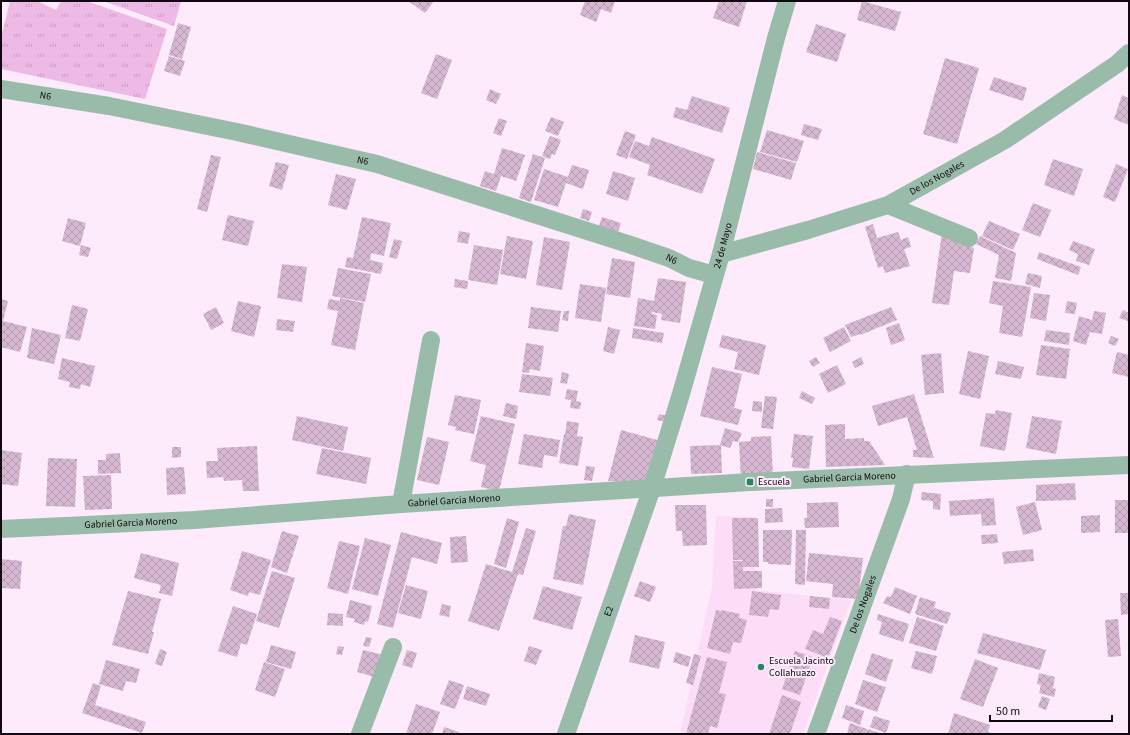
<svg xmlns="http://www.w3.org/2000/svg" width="1130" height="735" font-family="'Source Sans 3',sans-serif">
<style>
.built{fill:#fcddf7}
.grass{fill:url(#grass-tufts)}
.building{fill:url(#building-cross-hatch)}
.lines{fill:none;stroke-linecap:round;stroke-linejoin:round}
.minor{stroke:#98bca9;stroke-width:18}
.poi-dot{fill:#258761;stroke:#fdeafa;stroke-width:1.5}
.labels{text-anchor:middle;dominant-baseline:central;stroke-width:4;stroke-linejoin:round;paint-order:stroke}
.street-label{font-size:10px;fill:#110810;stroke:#fdeafa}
.poi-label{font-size:10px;fill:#110810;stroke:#fdeafa;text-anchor:start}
</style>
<defs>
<pattern id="grass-tufts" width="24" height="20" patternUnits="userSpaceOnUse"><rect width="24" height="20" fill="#edb9e5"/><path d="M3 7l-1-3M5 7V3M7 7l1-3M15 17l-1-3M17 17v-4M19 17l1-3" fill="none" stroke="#ca9ec3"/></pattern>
<pattern id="building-cross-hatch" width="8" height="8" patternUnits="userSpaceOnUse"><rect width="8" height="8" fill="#d6b7d1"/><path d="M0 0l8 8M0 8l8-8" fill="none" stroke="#b79cb2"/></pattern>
</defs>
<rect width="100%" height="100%" fill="#fdeafa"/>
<path class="built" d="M716 516 757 517 755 590 851 600 803 734H680L712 587Z"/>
<path class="grass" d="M10 1H37L56 10 61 1H86L167 29 145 99 1 69V38Z
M103 1H181L174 26Z"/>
<path class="building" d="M408 1H434L425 13Z
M585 1H615L611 13 601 9 596 22 580 15Z
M719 1H747L739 27 713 18Z
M862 1 901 12 895 31 857 20Z
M178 23 191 27 182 59 169 55Z
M816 24 846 34 837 62 806 52Z
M436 54 452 60 437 99 421 93Z
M169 56 185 61 180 76 164 71Z
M945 58 979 68 957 144 923 134Z
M994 77 1027 88 1023 101 989 90Z
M490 89 501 94 496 104 486 100Z
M1122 95 1129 98V125L1114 119Z
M692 96 730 108 722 133 673 117 676 107 687 110Z
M551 117 564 122 558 136 545 131Z
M499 118 507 121 501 136 493 133Z
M804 124 822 129 818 140 801 135Z
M767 130 804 141 797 162 760 152Z
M625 131 636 135 627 159 616 155Z
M550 136 561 140 555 155 552 154 550 159 542 156Z
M652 137 715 159 702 194 647 175 650 165 629 157 635 141 649 146Z
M502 148 525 155 516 181 501 176 496 191 480 186 485 171 494 174Z
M757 152 796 163 791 180 753 169Z
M533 154 545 158 531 202 519 198Z
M211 155 221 157 207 212 197 209Z
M1053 159 1083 169 1074 196 1044 185Z
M276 162 289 165 282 190 269 186Z
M1116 164 1128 169 1115 202 1103 197Z
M572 165 589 170 583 189 566 183 558 207 534 200 544 169 568 177Z
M613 171 635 178 628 201 606 194Z
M336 174 356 179 347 210 328 205Z
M1033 203 1051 210 1040 237 1022 230Z
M583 209 592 212 589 221 580 218Z
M228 215 254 221 248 246 222 240Z
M362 217 391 223 384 256 371 253 370 260 383 263 381 274 345 267 347 257 353 258Z
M602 217 621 223 618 232 599 226Z
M68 218 86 223 80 246 62 241Z
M989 221 1020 234 1013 250 982 236Z
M873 224 877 238 898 232 901 240 908 237 911 247 904 249 910 266 885 273 883 266 878 268 865 227Z
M459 231 470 233 468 244 457 242Z
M942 233 974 248 970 273 954 271 949 305 932 303Z
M507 236 533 241 526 279 500 274Z
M980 236 1016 253 1011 281 995 278 999 255 976 244Z
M544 237 570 242 562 290 536 285Z
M394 239 402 241 397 259 389 257Z
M1073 241 1095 249 1089 265 1076 261 1078 254 1069 250Z
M81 245 91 248 88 257 79 255Z
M474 245 503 250 497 285 468 280Z
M1039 252 1081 267 1078 275 1037 259Z
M612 258 635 262 630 298 606 294Z
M282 264 307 267 302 302 277 298Z
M338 268 371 274 365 302 332 296Z
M1028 273 1042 276 1040 288 1025 284Z
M658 278 686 282 680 323 661 320 662 314 652 312V314L657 315 655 329 634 326 638 298 654 301Z
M455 279 468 281 467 289 454 287Z
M993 281 1031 287 1022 337 999 333 1003 306 989 303Z
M580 284 606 288 601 322 575 318Z
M1034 293 1050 295 1046 321 1030 318Z
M340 298 364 303 355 350 331 345 338 311 327 309 329 299 340 301Z
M1 299 8 301 3 321 27 327 20 352 1 347Z
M238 301 261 306 254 337 231 331Z
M1067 301 1077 303 1075 314 1065 313Z
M72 305 88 309 80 341 65 338Z
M216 307 224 323 211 330 203 314Z
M531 307 561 311 558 332 528 328Z
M891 307 897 320 860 335V334L851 337 845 325Z
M1123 310 1129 313 1128 321 1119 318Z
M564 311H569L568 321 562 320Z
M1094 311 1106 313 1102 334 1090 332 1086 345 1073 341 1079 316 1092 320Z
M277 319 295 321 293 332 276 330Z
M899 323 905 340 891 345 886 328Z
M608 327 620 330 614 354 603 351Z
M844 327 851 341 830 352 823 338Z
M32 328 61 335 54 364 27 358Z
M633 328 664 333 662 343 632 338Z
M1046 330 1070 333 1069 345 1044 341Z
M722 335 766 345 759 375 734 369 738 352 719 347Z
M1111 336 1119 339 1115 346 1108 343Z
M526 343 544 346 540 371 530 369 529 373 522 372Z
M1041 345 1070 349 1066 379 1036 375Z
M968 351 989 356 980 399 959 394Z
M1117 352 1129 355V377L1112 373Z
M941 353 944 393 925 395 921 355Z
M816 357 820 363 813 367 809 361Z
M861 357 864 364 855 368 852 362Z
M62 358 95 366 90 387 81 384 80 389 69 387 70 382 58 379Z
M998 361 1024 367 1021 379 995 374Z
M837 365 846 384 828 393 819 374Z
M712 367 742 374 734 408 742 410 738 425 700 416Z
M562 372 569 374 567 384 560 383Z
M522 374 553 378 550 396 519 392Z
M567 389 578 391 576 401 581 402 580 409 570 408 571 400 565 399Z
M802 391 815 398 812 404 799 398Z
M914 394 934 458 913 457V450H917L907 417 878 426 872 406Z
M455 395 481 400 474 434 455 430 456 427 448 425Z
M765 396 777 397 773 429 761 428Z
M753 401 762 402V412L752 411Z
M506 403 518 406 516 419 503 416Z
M996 410 1012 413 1005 451 980 446 986 413 995 414Z
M659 414 668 416 667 422 657 420Z
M297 416 348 427 343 451 292 440Z
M481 416 515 424 499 491 481 487 486 465 470 461Z
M1032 416 1062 421 1056 454 1026 448Z
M567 421 579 423 577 436 565 434Z
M845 424V439L864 438V441H869L885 465 826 467 825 425Z
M725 428 742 433 738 442 733 441 730 448 720 445Z
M621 430 661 441 650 483 608 481Z
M524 434 560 440 557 457 544 455 542 468 518 464Z
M564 434 583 437 578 466 559 463Z
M794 434 813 436 809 469 792 467 793 458H791Z
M771 436 773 477 741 478 739 442 751 441V437Z
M427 437 449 442 439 485 417 480Z
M721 445 722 473 691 474 690 446Z
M257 446 259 491H243L242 480 224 481 223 477 207 478 206 461H218L217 448Z
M172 447H181V457L172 458Z
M322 448 371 458 366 484 316 474Z
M1 450 22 453 18 486 1 484Z
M120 453 121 473 98 474V460H106V454Z
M48 458 77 459 75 507 46 506Z
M586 466 595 467 592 481 584 480Z
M184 467 186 494 167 495 166 468Z
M111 475 112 509 85 510 83 476Z
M1075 483 1076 500 1036 501V485Z
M922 492 941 494 940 510 933 509V501L921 500Z
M994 498 996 525 982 526 981 514 950 516 949 501Z
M766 499H773V507H766Z
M1115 500H1129V533H1115Z
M838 502 839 527 805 528 804 518H807V503Z
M1035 502 1042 530 1023 535 1016 507Z
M675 505H706L707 545 683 546 682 531H676Z
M782 508 783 522 765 523V509Z
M569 514 596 520 583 585 553 579 563 526H566Z
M1100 515V532L1081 533V516Z
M507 518 519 522 506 568 494 564Z
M732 518H758L759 567H743V571H762V588L734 589 733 561H743V560H733Z
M526 528 536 531 523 575 518 574 499 631 468 621 486 564 512 572Z
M763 530H792L791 565 768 564V562H763Z
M796 530H806L805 585 795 584Z
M282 531 299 536 287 573 271 567Z
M401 532 442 543 437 564 412 557 393 628 377 624Z
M997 534 998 543 982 544 981 535Z
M466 536 468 562 451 563 450 537Z
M365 538 391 545 378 596 352 589Z
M339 541 360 546 348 594 327 588Z
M1033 549 1034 561 1004 564 1002 552Z
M242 551 271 560 260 595 249 592 248 596 230 590Z
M141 553 179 563 172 596 159 593 161 585 134 578Z
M809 553 863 558 858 599 832 597 833 584 806 581Z
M1 559 22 561 20 589 1 588Z
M272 571 295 578 279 628 256 621Z
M640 581 656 587 650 602 634 596Z
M406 585 428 591 421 619 398 613Z
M543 586 582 597 572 630 533 619Z
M895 587 917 596 910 614 883 603 887 596 891 597Z
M128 591 161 599 152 632H154L148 654 112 645Z
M752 591 781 595 779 610 770 609 768 617 749 615Z
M1120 593H1129V614L1121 615Z
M810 596 830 598 829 609 809 607Z
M920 597 936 602 934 608 951 613 947 624 915 614Z
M350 600 372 606 368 622 365 621 364 625 354 622 355 619 346 617Z
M442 604 451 606 449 617 439 615Z
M233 606 257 614 247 645 241 643 237 657 218 651Z
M716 610 721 611V610L740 614 739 618 747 620 741 643 733 642 730 654 707 648Z
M328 613 343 614V626L327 625Z
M878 614 909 624 903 642 879 634 882 622 877 620Z
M830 617 842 621 828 658 805 649 813 630 823 634Z
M917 617 944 626 936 651 909 643Z
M1118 619 1121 656 1108 657 1105 620Z
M983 633 1046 650 1040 670 977 653Z
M635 635 665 642 659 669 629 662Z
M366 637 372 638 369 647 363 646Z
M271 645 296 652 291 669 266 662Z
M338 646 344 647 342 655 336 654Z
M529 646 542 650 536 665 524 661Z
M160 649 167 652 162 666 155 664Z
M363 650 384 655 378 678 357 672Z
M407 650 417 653 412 668 402 665Z
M795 651 813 657 800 695 782 689Z
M916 651 937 656 932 674 911 668Z
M676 652 691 657 688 667 673 662Z
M872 653 893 660 886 682 865 674Z
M694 654 701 656 693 685 686 683Z
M707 657 727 662 719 693 726 694 717 728 710 726 708 734H686Z
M975 659 998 668 983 707 960 699Z
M106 660 140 669 136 683 126 681 123 691 99 684Z
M264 662 285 669 275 697 255 690Z
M1039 673 1055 677 1053 688 1056 689 1054 697 1039 693 1041 685 1037 684Z
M449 680 464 685 455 709 440 704Z
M863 680 886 687 877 712 855 704Z
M93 683 101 686 95 705 146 722 142 733 82 713Z
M467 686 490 694 486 706 463 699Z
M782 695 801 702 790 734H769Z
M1042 696 1050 699 1046 710 1038 707Z
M416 704 440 712 432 734H406Z
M846 705 864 711 860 725 842 718Z
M954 713 990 725 988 732 993 734H948Z
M874 716 890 721 886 733 870 727Z
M850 723 867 729 866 734H847Z
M444 727 459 732 458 734H442Z
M868 729 882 734H866Z"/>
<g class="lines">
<g class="minor">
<path id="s1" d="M1 89 109 106 237 132 377 164 628 244 669 258 689 268 714 275"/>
<path d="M888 205 969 238"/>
<path id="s2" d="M721 254 808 230 888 205 1005 140 1117 64 1129 53"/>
<path d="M401 504 431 340"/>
<path id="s3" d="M1 529 194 520 401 504 750 482 1129 465"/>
<path d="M360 734 393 647"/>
<path id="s4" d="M566 734 652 488 681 394 721 254 776 38 787 1"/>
<path id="s5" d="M816 734 901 499 907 474"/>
</g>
</g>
<g class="poi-dot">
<rect x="746" y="478" width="8" height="8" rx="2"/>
<circle cx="761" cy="667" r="4"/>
</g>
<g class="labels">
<g class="street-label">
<text stroke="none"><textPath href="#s1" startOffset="45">N6</textPath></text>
<text stroke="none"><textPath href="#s1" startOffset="369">N6</textPath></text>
<text stroke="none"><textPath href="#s2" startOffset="230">De los Nogales</textPath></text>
<text stroke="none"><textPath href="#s4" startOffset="513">24 de Mayo</textPath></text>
<text stroke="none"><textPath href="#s1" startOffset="693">N6</textPath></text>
<text stroke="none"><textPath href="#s3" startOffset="850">Gabriel Garcia Moreno</textPath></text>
<text stroke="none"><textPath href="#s3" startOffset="454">Gabriel Garcia Moreno</textPath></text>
<text stroke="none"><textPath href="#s3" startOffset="130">Gabriel Garcia Moreno</textPath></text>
<text stroke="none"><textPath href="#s5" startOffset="138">De los Nogales</textPath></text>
<text stroke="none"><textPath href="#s4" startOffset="130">E2</textPath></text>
</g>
<g class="poi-label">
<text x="758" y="482">Escuela</text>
<text x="769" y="661">Escuela Jacinto<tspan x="769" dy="12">Collahuazo</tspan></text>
</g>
</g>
<rect width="1130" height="735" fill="none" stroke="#110810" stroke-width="4"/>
<path d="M990 715v6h122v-6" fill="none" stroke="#110810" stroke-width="2"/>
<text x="996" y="715" font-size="12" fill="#110810" stroke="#fdeafa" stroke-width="3" paint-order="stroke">50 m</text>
</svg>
